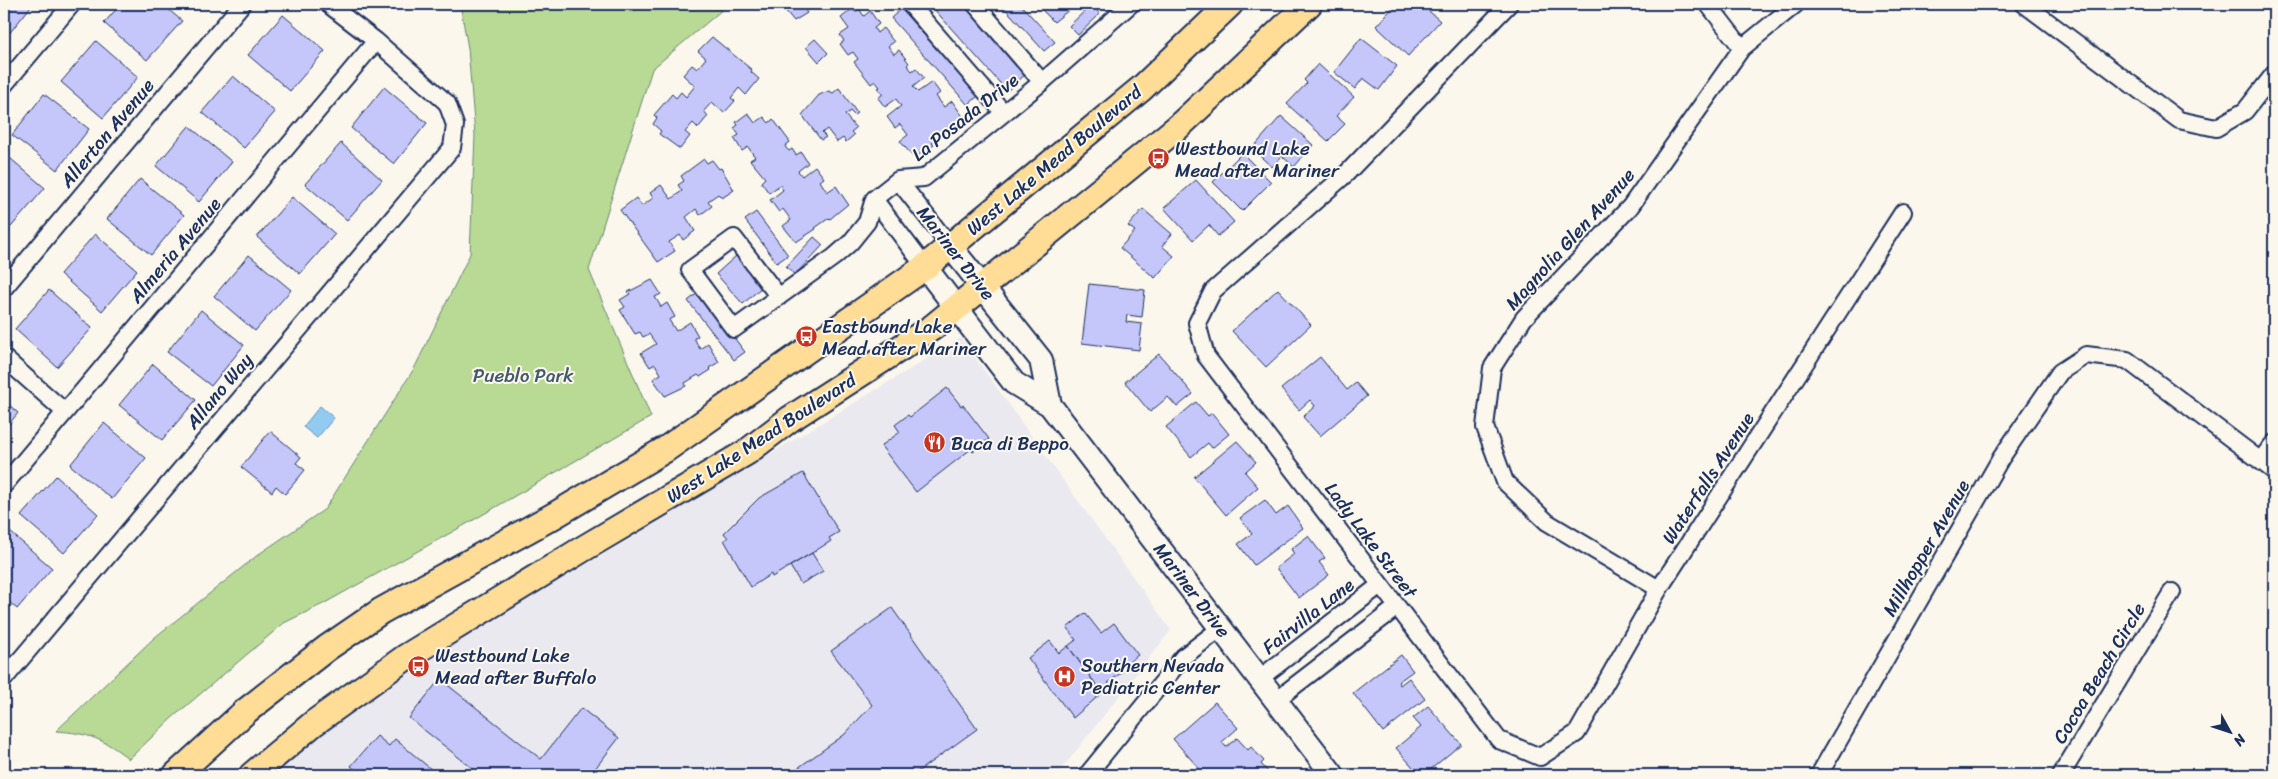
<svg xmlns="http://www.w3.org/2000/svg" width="2278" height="779" font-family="Sriracha,sans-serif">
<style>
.built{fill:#ebe9f0}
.green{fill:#b8da94;stroke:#6a8479}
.water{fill:#92cbf1;stroke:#628db6}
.building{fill:#c5c7fa;stroke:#1b2f5e}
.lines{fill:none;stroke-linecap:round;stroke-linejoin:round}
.street-casing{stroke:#1b2f5e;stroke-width:20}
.secondary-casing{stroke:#1b2f5e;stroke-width:26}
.primary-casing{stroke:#1b2f5e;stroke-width:29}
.street{stroke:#fbf7ec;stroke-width:16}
.secondary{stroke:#fbf7ec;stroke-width:22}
.primary{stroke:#ffdd96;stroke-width:25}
.labels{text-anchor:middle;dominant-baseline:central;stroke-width:4;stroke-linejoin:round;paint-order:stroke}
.street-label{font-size:19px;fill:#1b2f5e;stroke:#fbf7ec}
.poi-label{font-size:19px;fill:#1b2f5e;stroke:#fbf7ec;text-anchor:start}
.park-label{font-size:19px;fill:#425a6c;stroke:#fbf7ec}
</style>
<rect width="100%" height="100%" fill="#fbf7ec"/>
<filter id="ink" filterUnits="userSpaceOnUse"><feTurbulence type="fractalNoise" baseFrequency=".02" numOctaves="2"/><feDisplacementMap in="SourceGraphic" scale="10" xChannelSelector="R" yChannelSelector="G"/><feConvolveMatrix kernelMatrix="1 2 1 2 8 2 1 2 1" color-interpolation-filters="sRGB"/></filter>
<g filter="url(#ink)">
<path class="built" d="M961 338 1171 630 1057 775H268L409 668 635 536Z"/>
<path class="green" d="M460 4H729L652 69 589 270 651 417 470 522 323 604 284 623 172 718 129 759C104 739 88 733 56 731L154 638 259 554 325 509 415 367 470 254 475 135 468 48Z"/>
<path class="water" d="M320 406 334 418 317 438 303 427Z"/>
<path class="building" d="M4 4 32 5 4 40Z
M121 4H162L182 21 147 60 104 23Z
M780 4H808L803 7 807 13 794 21Z
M938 4H966L1028 72 1007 91 933 8Z
M1001 4H1020L1055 42 1044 51Z
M1036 4H1064L1070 9 1054 22Z
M1396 4H1421L1440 21 1408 56 1376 26Z
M1091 5 1100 14 1078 35 1069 26Z
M852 9 855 12 859 9 864 16 870 11 879 24 874 28 877 33 883 28 894 42 888 46 894 54 899 50 909 63 907 65 912 71 916 68 924 78 913 87 918 92 932 82 940 93 936 96 944 107 952 101 964 118 947 135 946 133 932 143 934 145 914 158 900 141 908 135 900 124 895 128 887 117 901 106 896 99 885 107 878 98 883 94 878 88 880 87 875 81 871 84 854 62 858 59 853 52 848 55 840 44 844 41 840 35 849 29 841 18Z
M901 9 978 96 968 105 891 18Z
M283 15 325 51 290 91 248 55Z
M712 37 752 70 751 72 759 79 746 95 739 88 731 98 735 101 724 113 712 102 704 111 708 116 698 128 693 123 685 132 690 136 680 149 659 134 661 131 653 124 657 118 654 115 672 94 676 98 681 92 686 97 695 86 683 75 692 65 697 69 706 58 698 51Z
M1361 38 1397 66 1379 90 1363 78 1355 89 1334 72Z
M815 39 828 53 819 62 806 47Z
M96 41 138 77 103 118 61 82Z
M1318 64 1354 97 1336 116 1345 124 1328 141 1287 104 1307 83 1304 80Z
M233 76 275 112 244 148 202 112Z
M384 87 427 123 394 164 351 128Z
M839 88 857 113 854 115 850 111 845 115 856 128 851 132 854 135 846 142 843 138 837 142 827 129 822 133 826 137 821 140 802 115 819 95 829 91 833 93Z
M44 94 89 129 57 170 12 135Z
M748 113 755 123 764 117 769 123 773 119 790 142 785 146 786 148 789 151 792 149 796 155 801 152 808 163 798 171 802 176 815 166 824 178 820 181 827 192 836 186 848 204 830 219 829 218 815 228 816 229 796 242 783 226 791 220 783 209 779 212 770 200 783 190 780 185 769 193 761 182 765 178 750 160 755 157 748 147 742 151 734 138 739 135 734 128 738 125 736 122Z
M1281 116 1313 145 1294 167 1282 156 1272 167 1252 149Z
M189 126 232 162 199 202 156 166Z
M341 143 382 180 347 220 305 184Z
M4 153 45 188 11 227 4 222Z
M1242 153 1271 182 1242 211 1213 182Z
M704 159 707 163 712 160 719 169 721 168 734 190 722 198 718 194 708 201 712 206 700 215 696 209 686 217 695 231 683 240 680 235 669 242 675 251 658 262 620 210 636 198 642 206 653 198 650 193 661 185 671 199 682 191 678 185 684 181 681 176Z
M140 179 184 215 151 255 107 219Z
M1196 180 1234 222 1218 236 1209 225 1193 240 1164 208Z
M292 197 335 234 300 274 257 237Z
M1143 209 1172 234 1162 246 1174 256 1155 278 1120 248 1135 231 1128 226Z
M756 212 788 255 777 263 745 220Z
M95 234 137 270 102 311 60 274Z
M814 237 823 245 795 275 786 267Z
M249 255 291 290 255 331 214 296Z
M737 255 764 285 743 304 716 274Z
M652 280 661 294 655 297 661 307 667 303 675 317 669 320 676 331 690 322 698 336 694 338 700 349 708 343 719 362 709 368 711 370 700 377 698 375 685 383 686 386 665 396 653 379 661 374 655 364 650 367 641 353 656 344 649 334 643 337 640 332 635 334 620 310 625 307 620 300 630 294 628 292Z
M1089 284 1145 290 1142 317 1127 315 1126 322 1142 324 1139 350 1082 343Z
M1278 289 1311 325 1266 367 1232 331Z
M49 290 92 328 57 367 15 329Z
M699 292 745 352 734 360 688 301Z
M201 310 244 345 211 386 167 352Z
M1159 354 1193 394 1177 407 1168 397 1150 412 1125 382Z
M1320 357 1347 390 1356 383 1367 396 1320 436 1303 417 1315 406 1310 400 1299 410 1281 389Z
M153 364 196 400 162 440 119 405Z
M947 388 961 406 963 405 989 439 973 451 971 449 916 492 881 446 900 432 895 425 908 415 910 417Z
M4 400 18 413 4 430Z
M1196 402 1208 416 1212 413 1229 434 1212 448 1208 443 1191 457 1166 427Z
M104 423 146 458 112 499 70 465Z
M270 431 301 457 296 463 305 470 285 494 276 486 272 492 241 467Z
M1237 441 1256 462 1245 472 1258 487 1226 515 1194 477Z
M803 473 839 532 829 538 831 541 812 553 772 577 771 574 751 587 724 540 728 538 724 533 759 498Z
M56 476 98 514 64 553 21 516Z
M1265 500 1276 515 1288 506 1303 528 1254 565 1238 544 1252 534 1240 518Z
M10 532 52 568 17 609 4 597V539Z
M1308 536 1325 558 1319 562 1329 575 1299 598 1276 568 1294 554 1291 549Z
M812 553 823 571 801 584 790 566Z
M892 608 977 729 913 775H788L844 735 872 705 831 651Z
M1085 613 1101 633 1114 623 1138 655 1125 665 1127 668 1108 683 1111 686 1102 693 1068 646 1076 640 1067 628Z
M1050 641 1059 653 1068 646 1102 693 1073 718 1028 658Z
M1401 655 1413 671 1398 682 1400 685 1409 678 1425 699 1383 732 1353 693Z
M440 679 541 759 581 708 619 738 590 775H481L409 718Z
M1215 702 1238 728 1222 742 1226 747 1237 738 1248 750 1251 747 1264 761 1261 764 1271 775H1205L1173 739Z
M1428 706 1461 744 1424 775H1420L1396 748 1421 727 1413 718Z
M377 736 389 746 395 739 438 775H384L381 773 380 775H361L351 766Z"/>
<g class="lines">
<defs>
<path id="street" d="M910 4 1004 113
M975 4 1042 82
M1509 4 1346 174 1213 291 1197 323 1206 356 1499 740 1540 757 1577 733 1659 589 1903 212
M1708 4 1742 48
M2024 4 2179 120 2216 128 2245 111 2274 74
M4 85 72 4
M898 180 950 246
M874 199 925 267
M4 288 242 4
M779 297 734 238 690 270 734 329 834 257 850 243 867 222 874 199 898 180 924 178 1042 82 1131 4
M4 358 65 412
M2260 461 2274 443
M4 485 376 41
M1659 589 1547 522 1505 482 1485 427 1492 368 1524 318 1630 207 1742 48 1796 4
M4 679 452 148 455 125 447 103 376 41 328 4
M1259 679 1380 585
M1276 700 1397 607
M1087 775 1183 657 1221 628
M1819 775 2001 458 2060 372 2086 355 2127 360 2274 471
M2061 775 2172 592"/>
<path id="secondary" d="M950 246 1041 360 1050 405
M925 267 1014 383 1050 405 1333 775"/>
<path id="primary" d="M176 775 246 711 327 648 381 611 555 515 666 449 925 267 1142 88 1230 4
M252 775 314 723 406 657 581 550 747 452 790 419 933 327 1178 127 1309 4"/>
</defs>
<use href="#street" class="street-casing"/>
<use href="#secondary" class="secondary-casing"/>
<use href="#primary" class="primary-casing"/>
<use href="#street" class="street"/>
<use href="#secondary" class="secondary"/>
<use href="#primary" class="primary"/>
</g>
</g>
<defs>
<symbol id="bus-disc" viewBox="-11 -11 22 22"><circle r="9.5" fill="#c8321e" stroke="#fbf7ec"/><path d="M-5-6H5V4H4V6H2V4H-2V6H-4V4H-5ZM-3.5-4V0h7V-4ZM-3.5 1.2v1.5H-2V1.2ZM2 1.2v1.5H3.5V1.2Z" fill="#fff"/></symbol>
<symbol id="restaurant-disc" viewBox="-11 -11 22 22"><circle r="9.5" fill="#c8321e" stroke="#fbf7ec"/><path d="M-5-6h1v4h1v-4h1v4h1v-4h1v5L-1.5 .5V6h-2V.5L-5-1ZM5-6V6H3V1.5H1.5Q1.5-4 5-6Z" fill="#fff"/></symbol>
<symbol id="hospital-disc" viewBox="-11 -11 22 22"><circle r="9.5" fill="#c8321e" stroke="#fbf7ec"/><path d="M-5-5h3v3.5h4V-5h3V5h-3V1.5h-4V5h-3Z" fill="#fff"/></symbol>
</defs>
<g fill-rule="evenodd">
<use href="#bus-disc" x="1146" y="146" width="25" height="25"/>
<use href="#bus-disc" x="794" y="324" width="25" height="25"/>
<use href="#restaurant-disc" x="922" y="430" width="25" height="25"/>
<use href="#bus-disc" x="406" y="654" width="25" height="25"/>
<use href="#hospital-disc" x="1052" y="664" width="25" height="25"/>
</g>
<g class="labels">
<g class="street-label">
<text transform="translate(965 117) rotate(-38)">La Posada Drive</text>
<text transform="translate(107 133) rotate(-50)">Allerton Avenue</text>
<text transform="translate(1054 160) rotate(-40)">West Lake Mead Boulevard</text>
<text transform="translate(1570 239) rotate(-48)">Magnolia Glen Avenue</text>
<text transform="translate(175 250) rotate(-50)">Almeria Avenue</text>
<text transform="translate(956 253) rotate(52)">Mariner Drive</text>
<text transform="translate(219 391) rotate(-50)">Allano Way</text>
<text transform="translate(761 438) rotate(-33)">West Lake Mead Boulevard</text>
<text transform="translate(1708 478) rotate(-57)">Waterfalls Avenue</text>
<text transform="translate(1371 540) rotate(53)">Lady Lake Street</text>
<text transform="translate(1926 548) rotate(-60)">Millhopper Avenue</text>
<text transform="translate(1192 590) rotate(53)">Mariner Drive</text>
<text transform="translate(1308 616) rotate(-38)">Fairvilla Lane</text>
<text transform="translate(2099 673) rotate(-59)">Cocoa Beach Circle</text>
</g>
<g class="poi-label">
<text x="1175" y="148">Westbound Lake<tspan x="1175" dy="22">Mead after Mariner</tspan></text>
<text x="822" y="326">Eastbound Lake<tspan x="822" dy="22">Mead after Mariner</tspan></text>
<text x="951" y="443">Buca di Beppo</text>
<text x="435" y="655">Westbound Lake<tspan x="435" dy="22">Mead after Buffalo</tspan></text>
<text x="1081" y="665">Southern Nevada<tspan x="1081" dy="22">Pediatric Center</tspan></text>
</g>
<g class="park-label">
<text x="523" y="375">Pueblo Park</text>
</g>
</g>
<rect width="2278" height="779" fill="none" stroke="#fbf7ec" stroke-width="20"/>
<rect x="10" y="10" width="2258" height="759" fill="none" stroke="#1b2f5e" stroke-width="2" filter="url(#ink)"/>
<g transform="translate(2230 732) rotate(130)" stroke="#fbf7ec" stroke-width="4" paint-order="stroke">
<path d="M0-4L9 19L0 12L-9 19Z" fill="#1b2f5e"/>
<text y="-8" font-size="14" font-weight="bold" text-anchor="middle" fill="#1b2f5e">N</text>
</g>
</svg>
